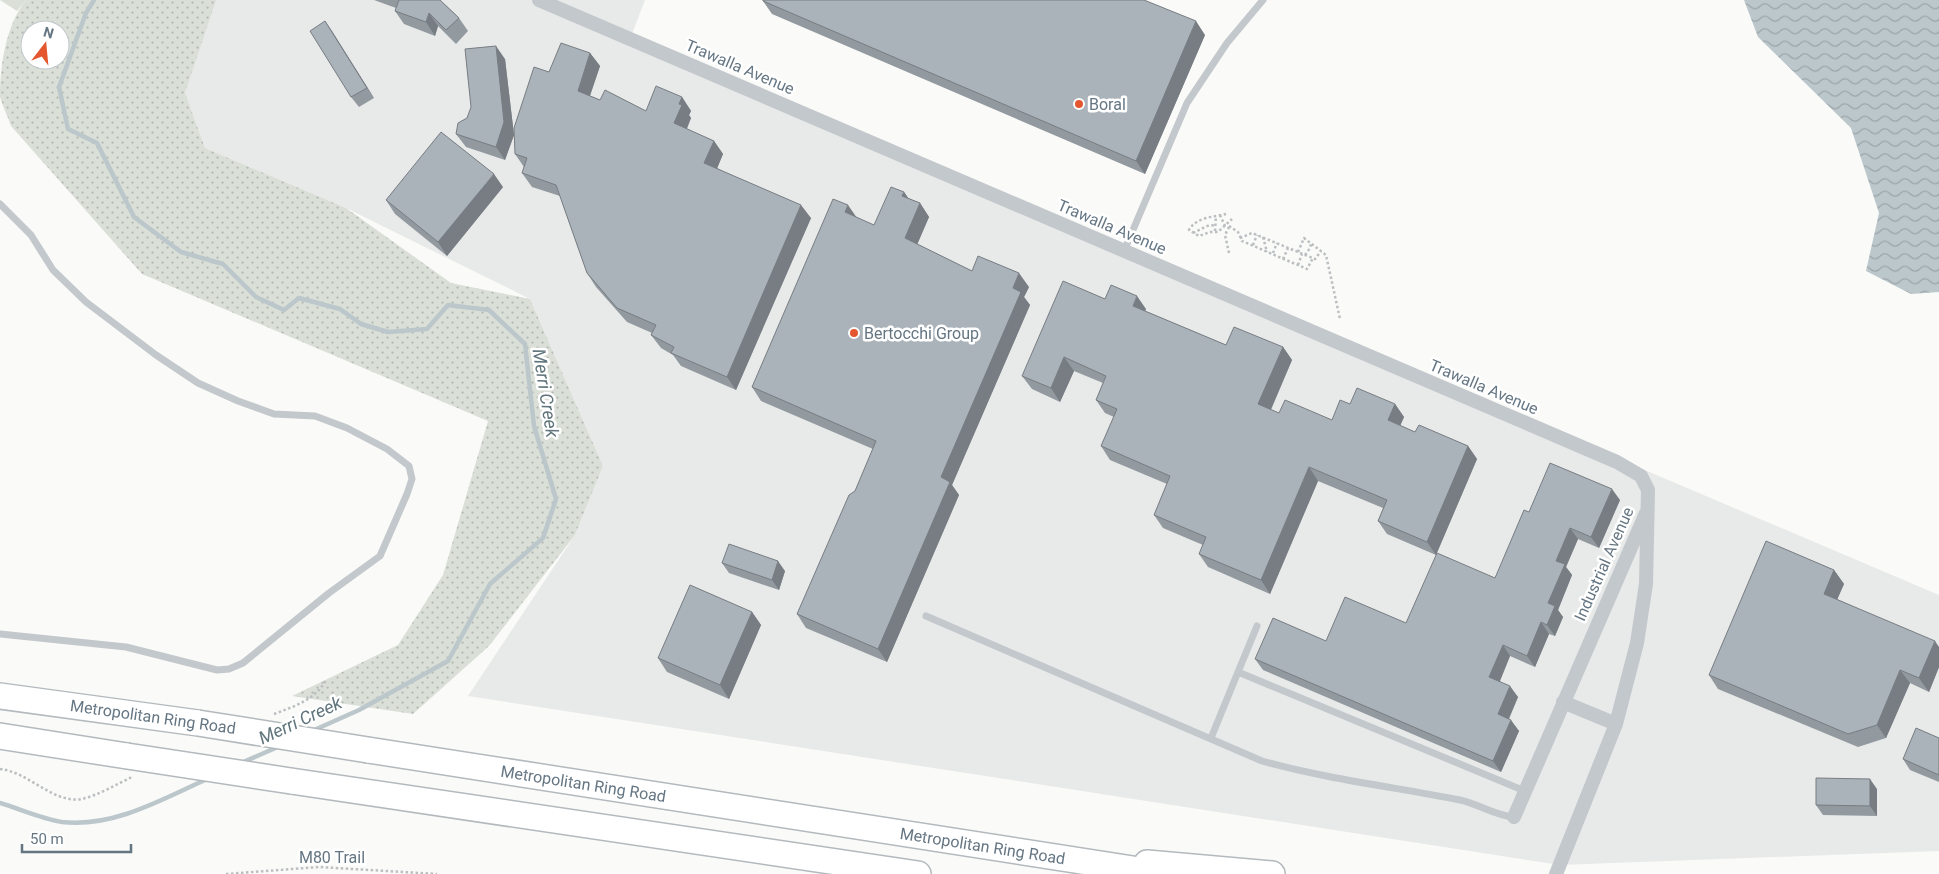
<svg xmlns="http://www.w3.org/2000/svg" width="1939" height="874" font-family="Roboto,sans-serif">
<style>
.built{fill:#e8e9e9}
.grass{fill:url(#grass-dots);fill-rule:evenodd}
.garden{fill:#dadfd7}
.water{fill:url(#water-waves)}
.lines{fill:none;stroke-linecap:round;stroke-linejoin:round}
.stream{stroke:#bbc7cb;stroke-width:4.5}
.motorway-casing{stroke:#b4b9bd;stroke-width:28}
.path{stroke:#bbbfc2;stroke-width:2.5;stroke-dasharray:2.5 2.5;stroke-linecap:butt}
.service{stroke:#c3c8cc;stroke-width:7}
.minor{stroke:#c3c8cc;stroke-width:14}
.motorway{stroke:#fff;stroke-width:25}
.motorway-bridge-casing{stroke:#b4b9bd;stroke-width:28;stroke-linecap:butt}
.motorway-bridge{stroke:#fff;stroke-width:25}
.wall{fill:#929a9f}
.shaded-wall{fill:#777d82}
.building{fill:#aab3b9;stroke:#777d82}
.poi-dot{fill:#e4572e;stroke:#fff;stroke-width:2}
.labels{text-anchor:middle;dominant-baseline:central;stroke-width:5;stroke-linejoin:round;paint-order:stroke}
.street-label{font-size:16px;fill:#657683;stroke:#fff}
.poi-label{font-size:16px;fill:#657683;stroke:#fff;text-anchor:start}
.water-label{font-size:18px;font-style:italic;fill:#60757c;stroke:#fff}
</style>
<defs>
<pattern id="grass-dots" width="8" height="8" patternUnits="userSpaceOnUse" patternTransform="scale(1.25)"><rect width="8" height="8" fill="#dadfd7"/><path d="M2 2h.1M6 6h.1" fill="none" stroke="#b4b9b4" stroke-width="1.8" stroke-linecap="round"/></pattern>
<pattern id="water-waves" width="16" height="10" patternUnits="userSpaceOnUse" patternTransform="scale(1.25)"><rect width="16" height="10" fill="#bbc7cb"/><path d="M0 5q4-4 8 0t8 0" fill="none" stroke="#9ca6aa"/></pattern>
</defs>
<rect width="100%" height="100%" fill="#fafaf8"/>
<path class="built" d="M211 0H645L630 39 1939 595V851L1560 865 468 696 575 535 603 466 530 299 346 208 205 148 185 94Z"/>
<path class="grass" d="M26 0H216L185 93 205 148 346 208 451 283 530 299 603 466 575 535 489 646 413 714 292 696 398 645 443 575 488 421 142 274 11 126C8 117 3 107 0 97 0 65 6 25 26 0ZM30 30H60V60H30Z"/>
<path class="garden" d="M0 0H26L17 11Z"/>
<path class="water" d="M1744 0H1939V292L1911 294 1866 271 1879 213 1851 128 1758 37Z"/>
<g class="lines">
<path class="stream" d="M94 0 86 13 59 87 68 129 97 143 134 217 181 252 223 264 256 297 284 310 299 298 340 309 361 324 388 332 427 329 448 305 489 310 525 344 534 426 556 499 543 538 490 584 448 661 359 710 312 731
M241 763 280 746
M0 803C20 809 42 819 62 822 113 828 163 799 207 779"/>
<defs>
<g id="motorway">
<path d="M0 696 198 723"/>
<path d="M0 736 127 756"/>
<path id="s1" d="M368 750 1165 874"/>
<path d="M291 781 918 874"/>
<path d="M1147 863 1272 874"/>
</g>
</defs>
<use href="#motorway" class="motorway-casing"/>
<path class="path" d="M1226 214C1214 217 1196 217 1189 230L1199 236 1210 232H1218L1232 219
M1220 215 1225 226
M1229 226 1238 232 1242 241 1307 269 1313 258
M1215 231 1216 216
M1193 233 1207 226 1215 225
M1263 237 1267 252
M1240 238 1252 233 1315 259 1321 251
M1253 245 1257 235
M1298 252 1304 238 1326 255 1340 319
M1229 253 1225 235 1229 227
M1273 253 1277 243
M1305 255 1310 248 1311 244
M1283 259 1288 248
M1298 265 1302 254
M274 714C295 706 315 700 326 680
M0 769C29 772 53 804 82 799 99 795 117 784 132 777
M226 874 319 867 437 874"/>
<path class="service" d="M0 204 31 235 53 270 86 302 156 355 198 383 238 401 274 414 315 416 347 428 387 449 409 466 412 479 407 494 380 556 329 593 243 663 229 669 217 670 126 647 0 634
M1124 251 1187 103 1227 43 1263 0
M926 616 1262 761C1327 779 1394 787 1460 800 1479 804 1495 816 1514 817
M1238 672 1257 626
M1211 738 1238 672 1525 791"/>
<path class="minor" d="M539 0 1617 462 1641 476 1648 490 1646 584 1637 643 1616 724 1556 874
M1563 702 1616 724
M1514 817 1646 513"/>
<use href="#motorway" class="motorway"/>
<defs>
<path id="motorway-bridge" d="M198 723 368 750
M127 756 291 781"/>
</defs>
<use href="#motorway-bridge" class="motorway-bridge-casing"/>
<use href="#motorway-bridge" class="motorway-bridge"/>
</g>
<path class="wall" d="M374 0H440L459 18 468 31 456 44 438 26 435 36 404 24 395 11 396 8Z
M763 1 1205 35 1145 174 772 14Z
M325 21 374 98 359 107 351 97Z
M590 53 600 66 590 96 600 100 646 111 682 97 691 111 689 115 691 118 687 129 714 141 723 154 717 168 811 218 736 390 681 366 673 355 661 348 651 335 652 333 627 322 596 287 587 273 560 196 532 187 522 173 524 167 515 154 549 72Z
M505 59 514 135 505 160 466 147 456 134 467 118Z
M503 187 447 256 395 214 386 200Z
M904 192 908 198 920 203 929 217 917 244 972 271 1029 287 1024 297 1030 305 952 485 959 495 887 662 806 628 797 614 855 491 873 449 761 401 752 387 856 218 874 225Z
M1146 309 1145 311 1226 345 1283 347 1292 360 1271 410 1279 413 1332 420 1350 404H1395L1404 417 1400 426 1415 432 1468 446 1477 459 1436 555 1387 534 1378 521 1383 508 1318 481 1270 594 1208 567 1199 554 1203 545 1163 528 1154 515 1167 484 1110 460 1101 446 1114 417 1105 413 1096 400 1103 383 1074 371 1060 402 1032 389 1022 376Z
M1620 500 1599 548 1578 539 1566 567 1572 575 1558 610 1563 617 1555 636 1549 634 1535 667 1510 656 1500 681 1518 697 1509 719 1519 731 1501 772 1263 670 1255 659 1326 641 1406 623 1495 578 1529 512Z
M722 563 785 571 779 590 729 573Z
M1834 570 1844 584 1837 599 1939 647V667L1929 692 1910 683 1886 738 1858 747 1718 689 1709 675Z
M752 612 761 625 729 699 667 672 658 658Z
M1939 738V782L1910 770 1903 759Z
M1877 789V816L1823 815 1816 805Z"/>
<path class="shaded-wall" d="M429 13 438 26 435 36 426 22Z
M325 21 332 31 374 98 367 88Z
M1196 21 1205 35 1145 174 1136 161Z
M496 46 505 59 514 135 505 160 496 147Z
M590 53 600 66 587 104 578 91Z
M682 97 691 111 689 115 691 118 683 137 674 123 679 104Z
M714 141 723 154 714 176 704 163Z
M494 174 503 187 447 256 438 242Z
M904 192 913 205 902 196Z
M920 203 929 217 914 252 905 238Z
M801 205 811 218 736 390 727 377Z
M848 205 857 218 845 212Z
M1019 273 1029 287 1024 297 1030 305 952 485 959 495 887 662 878 649 941 477 1013 288Z
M1137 296 1146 309 1142 319 1133 306Z
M1283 347 1292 360 1267 418 1258 404Z
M1064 357 1074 371 1060 402 1051 388Z
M1395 404 1404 417 1397 433 1388 420Z
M1468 446 1477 459 1436 555 1427 542Z
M1309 467 1318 481 1270 594 1261 580Z
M1612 489 1620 500 1599 548 1591 537Z
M1570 528 1578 539 1566 567 1572 575 1558 610 1563 617 1555 636 1547 625 1548 603 1556 561Z
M778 561 785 571 779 590 772 580Z
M1834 570 1844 584 1834 607 1824 594Z
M752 612 761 625 729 699 720 685Z
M1541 622 1549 634 1535 667 1527 656Z
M1935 641 1939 647V667L1929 692 1919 678Z
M1503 645 1510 656 1497 688 1489 677Z
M1900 670 1910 683 1886 738 1877 725Z
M1510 686 1518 697 1506 725 1498 714Z
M1511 720 1519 731 1501 772 1493 761Z
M1870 779 1877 789V816L1870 806Z"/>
<path class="building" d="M399 0H440L459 18 446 30 429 13 426 22 395 11Z
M763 0H1144L1196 21 1136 161 763 1Z
M325 21 367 88 351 97 310 31Z
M561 43 590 53 578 91 600 100 605 90 646 111 656 86 682 97 679 104 682 105 674 123 714 141 704 163 801 205 727 377 671 353 674 347 651 335 656 325 617 308 587 273 556 185 522 173 527 158 515 154 514 128 534 67 549 72Z
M496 46 504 122 496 147 456 134 458 123 467 118 471 107 465 49Z
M441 132 494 174 438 242 386 200Z
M891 187 904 192 902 196 920 203 905 238 972 271 978 256 1019 273 1013 288 1021 292 941 477 950 482 878 649 797 614 849 495 855 491 876 441 752 387 833 199 848 205 845 212 874 225Z
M1063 281 1105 299 1111 285 1137 296 1133 306 1226 345 1234 327 1283 347 1258 404 1279 413 1285 400 1332 420 1340 400 1350 404 1357 388 1395 404 1388 420 1415 432 1419 425 1468 446 1427 542 1378 521 1387 500 1309 467 1261 580 1199 554 1206 537 1154 515 1170 476 1101 446 1117 409 1096 400 1106 376 1064 357 1051 388 1022 376Z
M1550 463 1612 489 1591 537 1570 528 1556 561 1565 564 1548 603 1555 606 1547 625 1541 622 1527 656 1503 645 1489 677 1510 686 1498 714 1511 720 1493 761 1255 659 1273 618 1326 641 1345 597 1406 623 1437 553 1495 578 1524 510 1529 512Z
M1766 541 1834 570 1824 594 1935 641 1919 678 1900 670 1877 725 1848 734 1709 675Z
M729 544 778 561 772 580 722 563Z
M690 585 752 612 720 685 658 658Z
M1916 728 1939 738V775L1903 759Z
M1816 778 1870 779V806L1816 805Z"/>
<g class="poi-dot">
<circle cx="1079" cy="104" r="5"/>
<circle cx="854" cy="333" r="5"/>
</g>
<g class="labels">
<g class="street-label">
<text transform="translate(740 67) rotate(23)">Trawalla Avenue</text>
<text transform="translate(1112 227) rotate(23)">Trawalla Avenue</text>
<text transform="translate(1484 387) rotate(23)">Trawalla Avenue</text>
<text transform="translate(1604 564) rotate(-66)">Industrial Avenue</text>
<text transform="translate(153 717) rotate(8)">Metropolitan Ring Road</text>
<text stroke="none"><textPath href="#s1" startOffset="218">Metropolitan Ring Road</textPath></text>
<text stroke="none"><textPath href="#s1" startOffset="622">Metropolitan Ring Road</textPath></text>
<text x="332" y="857">M80 Trail</text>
</g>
<g class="poi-label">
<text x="1089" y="104">Boral</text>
<text x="864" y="333">Bertocchi Group</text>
</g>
<g class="water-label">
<text transform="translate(546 393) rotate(81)">Merri Creek</text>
<text transform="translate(300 720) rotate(-25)">Merri Creek</text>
</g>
</g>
<g transform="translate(45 45) rotate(16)"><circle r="24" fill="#ffffff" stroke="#c1c8cd"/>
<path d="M0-4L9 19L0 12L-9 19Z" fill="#e4572e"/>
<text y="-8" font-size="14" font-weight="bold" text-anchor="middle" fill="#657683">N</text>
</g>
<path d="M22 844v8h109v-8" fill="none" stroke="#657683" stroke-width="2.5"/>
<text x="30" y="844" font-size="15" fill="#657683" stroke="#ffffff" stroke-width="4" paint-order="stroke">50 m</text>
</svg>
